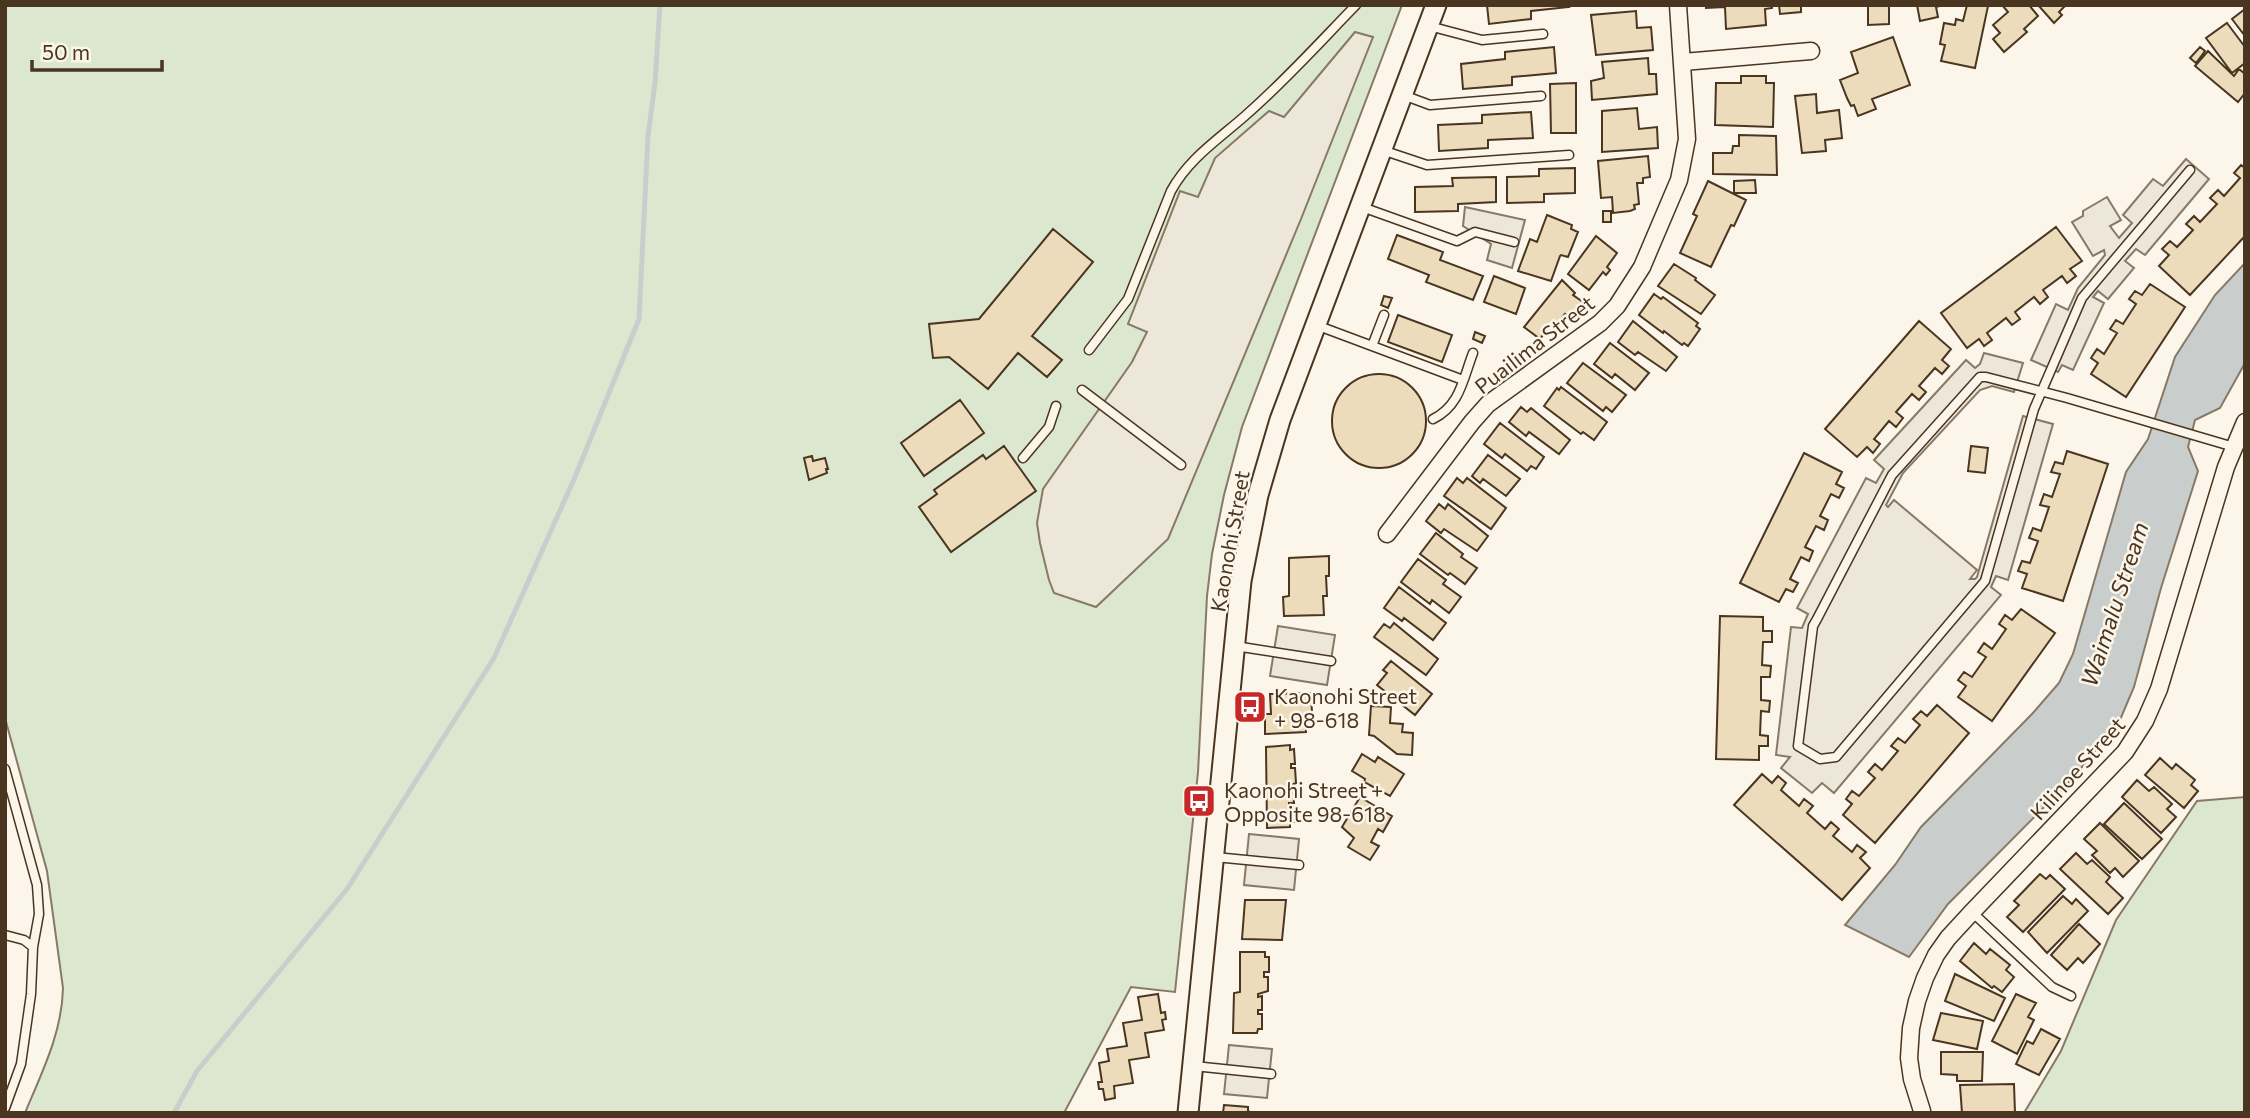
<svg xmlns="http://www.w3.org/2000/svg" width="2250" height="1118" font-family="Commissioner,sans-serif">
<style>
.green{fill:#dce7d0;stroke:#887966;stroke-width:2}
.parking{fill:#ede7d9;stroke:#887966;stroke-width:2}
.water{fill:#c9cecd;stroke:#887966;stroke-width:2}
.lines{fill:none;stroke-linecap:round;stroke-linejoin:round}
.stream{stroke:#c9cecd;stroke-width:5}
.building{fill:#ecdcbc;stroke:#4a3520;stroke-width:2}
.service-casing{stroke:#4a3520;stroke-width:11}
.minor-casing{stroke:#4a3520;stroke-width:19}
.tertiary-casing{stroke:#4a3520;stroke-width:23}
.service{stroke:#fbf6e9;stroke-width:8}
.minor{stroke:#fbf6e9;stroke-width:16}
.tertiary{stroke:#fbf6e9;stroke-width:19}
.labels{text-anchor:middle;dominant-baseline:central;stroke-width:5;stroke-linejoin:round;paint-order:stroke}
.street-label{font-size:21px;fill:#4a3520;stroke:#fbf6e9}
.poi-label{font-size:21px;fill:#4a3520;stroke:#fbf6e9;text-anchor:start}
.water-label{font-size:23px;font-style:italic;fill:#4a3520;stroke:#fbf6e9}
</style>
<rect width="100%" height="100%" fill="#fbf6e9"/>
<path class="green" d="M5 5H1402L1242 427 1224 495 1212 554 1207 596 1198 772 1175 992 1131 987 1064 1113H25C42 1072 62 1033 63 988L47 871 5 718Z
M2245 797V1113H2024L2061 1051 2116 920 2197 801Z"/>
<path class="parking" d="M1355 32 1373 37 1301 219 1168 539 1096 607 1054 593 1049 580 1040 543 1037 523 1043 489 1132 362 1147 332 1128 324 1180 191 1198 197 1215 158 1269 111 1284 117Z
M2186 159 2209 179 2145 255 2136 249 2125 261 2134 268 2108 299 2098 291 2093 297 2104 303 2073 370 2062 365 2058 372 2031 360 2056 304 2068 310 2078 288 2105 255 2104 250 2093 256 2072 222 2083 216V211L2107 197 2121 220 2110 226 2119 238 2132 223 2123 215 2153 179 2163 186Z
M1465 207 1525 220 1512 268 1487 260 1491 244 1463 226Z
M1984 353 2023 363 2014 392 1992 386 1980 390 1903 473 1886 505 1888 507 1894 500 1977 570 1970 579H1975L1977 577 2023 416 2053 424 2008 580 1996 576 1991 587 2001 595 1834 793 1822 783 1812 793 1781 768 1790 757 1776 755 1791 627 1802 628 1808 614 1797 608 1866 478 1876 483 1884 469 1874 460 1966 360 1975 368 1980 364Z
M1278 626 1335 635 1327 685 1270 676Z
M1249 834 1299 839 1294 890 1244 885Z
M1229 1045 1272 1049 1267 1098 1224 1094Z"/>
<path class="water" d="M2245 263V363L2220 408 2195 420 2188 447 2198 471 2161 588 2134 687 2120 720 2073 778 1948 904 1909 957 1845 925 1895 865 1921 827 2032 714 2059 683 2073 654 2126 472 2148 439 2175 357 2215 295Z"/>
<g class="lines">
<path class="stream" d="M174 1113 197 1071 347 889 494 658 575 477 639 319 648 136 655 83 660 5"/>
</g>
<path class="building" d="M1487 5H1568L1569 7 1531 11V19L1489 24Z
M1706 5H1772V8L1765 9 1766 25 1726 29 1725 7 1706 8Z
M1779 5H1801V12L1780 14Z
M1868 5H1889V24L1868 25Z
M1917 5H1943L1936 7 1938 17 1920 21Z
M1967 5 1988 6 1975 68 1941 61 1945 45 1940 44 1944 23 1955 25 1956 19 1963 21Z
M2002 5H2029L2038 16 2024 29 2027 32 2004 52 1993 39 2000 33 1993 25 2008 12Z
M2038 5H2066L2059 12 2062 15 2054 23Z
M2245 9V36L2232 19Z
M1636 11 1637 28 1651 27 1653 50 1596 55 1591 15Z
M2227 23 2245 47V63L2232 73 2206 38Z
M1893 37 1910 85 1872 99 1876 109 1858 116 1854 105 1851 106 1847 98 1840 80 1858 73 1851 52Z
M1554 47 1556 73 1512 77V85L1463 89 1461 64 1505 59V52Z
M2200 47 2205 51 2196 63 2190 58Z
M2208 51 2234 76 2239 69 2245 74V93L2238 102 2195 66Z
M1648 58 1649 74H1656L1657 94 1592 100 1591 81 1604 78 1602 62Z
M1741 76H1766V83H1774L1773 127 1715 125 1716 83H1741Z
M1576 83V133H1551L1550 84Z
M1816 94 1817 113 1839 110 1842 138 1825 140 1826 151 1802 153 1795 96Z
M1637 108 1639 129 1657 127 1658 148 1602 152V111Z
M1531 112 1533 138 1488 140V148L1439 151 1438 125 1482 123V115Z
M1739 135 1776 136 1777 175 1713 174V153H1732L1733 146H1739Z
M1648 156 1650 177 1643 178V183H1637L1639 204 1634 205 1635 209 1630 211 1613 213 1612 197 1601 198 1598 161Z
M2241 165 2245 168V236L2190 295 2159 266 2169 255 2162 249 2170 241 2177 247 2193 230 2186 224 2194 216 2200 222 2217 204 2210 198 2218 190 2224 196 2240 178 2234 173Z
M1575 168V193L1544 194V202L1507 203V177L1539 176V169Z
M1496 177V202L1458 204V211L1415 212V187L1453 186 1452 178Z
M1755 180 1756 193H1734V181Z
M1708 181 1746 200 1734 226 1731 225 1711 267 1680 253 1697 216 1693 214Z
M1603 211H1611V222H1603Z
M1547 215 1572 225 1571 229 1578 232 1568 257 1561 255 1560 256 1551 281 1518 271 1530 239 1537 242Z
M2056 227 2082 261 2070 269 2076 276 2067 283 2062 276 2043 290 2048 297 2040 304 2034 297 2015 312 2020 319 2012 325 2006 318 1987 333 1992 340 1984 346 1979 339 1967 348 1941 313Z
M1053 229 1093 262 1032 336 1062 360 1047 377 1018 353 988 389 949 357 933 358 929 324 979 319Z
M1397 235 1443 252 1440 260 1483 276 1473 300 1426 282 1429 275 1388 259Z
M1596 236 1617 253 1607 267 1610 270 1606 275 1603 272 1589 290 1568 274Z
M1674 264 1696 278 1695 280 1715 295 1701 314 1658 286Z
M1494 276 1525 288 1516 314 1484 302Z
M1562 280 1575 293 1573 295 1583 302 1570 318 1565 314 1554 328 1550 325 1540 339 1524 327Z
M2150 284 2185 307 2126 397 2091 374 2098 363 2091 358 2097 349 2104 354 2117 333 2110 329 2116 320 2123 324 2136 304 2129 299 2135 291 2142 295Z
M1654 294 1661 299 1663 297 1698 323 1696 326 1700 329 1688 346 1684 343 1682 345 1664 331 1663 333 1639 315Z
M1384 296 1392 298 1388 308 1381 305Z
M1398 315 1452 335 1442 362 1388 342Z
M1633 321 1677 357 1666 371 1638 352 1635 355 1618 342Z
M1919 321 1951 349 1942 360 1949 366 1942 374 1935 368 1919 386 1926 392 1919 400 1912 394 1896 412 1903 418 1896 427 1889 421 1874 439 1880 444 1873 453 1867 447 1857 457 1825 429Z
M1475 332 1485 336 1482 343 1473 339Z
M1610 343 1649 373 1635 390 1615 374 1612 378 1594 364Z
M1583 363 1626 395 1612 412 1606 407 1603 411 1567 383Z
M1332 421a47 47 0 1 1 94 0a47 47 0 1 1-94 0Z
M1561 387 1607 422 1594 440 1583 432 1581 434 1544 406 1557 388 1559 390Z
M960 400 984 433 924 476 901 443Z
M1521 407 1527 412 1531 408 1570 440 1559 454 1529 432 1526 436 1509 422Z
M1500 423 1544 457 1536 469 1531 466 1527 471 1505 454 1502 458 1484 444Z
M1004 446 1036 491 951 552 919 507 937 494 934 490 983 455 986 459Z
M1971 446 1988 448 1985 473 1968 471Z
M2067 451 2108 464 2063 601 2022 588 2027 574 2018 571 2022 561 2030 563 2038 541 2029 538 2033 528 2041 531 2049 507 2040 505 2044 494 2052 497 2060 474 2051 472 2055 462 2063 464Z
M1804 453 1842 472 1836 484 1844 488 1839 498 1831 494 1820 516 1828 520 1824 530 1816 526 1805 547 1813 551 1809 561 1801 557 1790 579 1798 583 1793 592 1786 589 1779 602 1740 583Z
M1488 455 1520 479 1506 496 1483 479 1480 483 1472 476Z
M812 456 813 461 825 458 828 469H826L827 473 809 480 804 458Z
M1457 478 1463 483 1467 478 1506 508 1491 529 1444 496Z
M1439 504 1445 509 1448 504 1488 536 1477 551 1444 529 1441 533 1426 521Z
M1436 533 1463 554 1461 557 1477 568 1465 584 1450 573 1448 575 1420 554Z
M1329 556V576H1326L1327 596H1323L1324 615 1284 616 1283 597 1289 596V558Z
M1418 559 1446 580 1443 584 1461 597 1449 613 1432 600 1430 604 1401 582Z
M1399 587 1446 623 1433 640 1404 618 1402 621 1384 608Z
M2021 609 2055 633 1992 721 1958 697 1966 686 1958 680 1964 672 1972 677 1986 657 1978 652 1984 643 1992 649 2006 629 1999 624 2005 615 2012 620Z
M1720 616 1763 617V631H1772V642H1763L1762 665 1771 666 1770 677H1761V700L1770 701 1769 712 1761 711 1760 735 1768 736V746H1759V760L1716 759Z
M1394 623 1438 659 1426 675 1374 637 1384 624 1390 628Z
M1391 661 1432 694 1415 715 1377 685 1387 673 1383 670Z
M1311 693 1312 713H1305L1306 732 1265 734V714H1271L1270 694Z
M1937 705 1969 733 1875 843 1843 815 1852 804 1846 799 1852 791 1859 796 1875 778 1868 772 1875 764 1882 770 1898 751 1891 746 1898 738 1905 743 1920 725 1913 719 1921 711 1927 716Z
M1371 706 1391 707 1390 723 1403 724 1402 732 1413 733 1412 755 1397 754 1374 736 1369 735Z
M1290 745V750L1294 749 1295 764H1291V768H1295L1296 783 1289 786 1293 788 1294 803H1289V807H1294V822H1290V827L1267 828 1266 747Z
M1362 754 1375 762 1378 757 1404 774 1390 796 1364 782 1365 779 1352 771Z
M2160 758 2172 769 2176 764 2195 780 2191 785 2198 791 2184 808 2145 775Z
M1762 774 1772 783 1778 776 1786 783 1781 790 1799 806 1804 799 1813 806 1807 813 1825 829 1831 822 1839 829 1833 836 1852 852 1857 845 1866 852 1860 858 1870 868 1842 900 1734 805Z
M2137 780 2149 791 2154 787 2172 804 2167 809 2176 817 2161 833 2122 797Z
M1360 797 1392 816 1383 832 1378 829 1371 842 1379 846 1370 860 1348 847 1354 838 1342 827Z
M2124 803 2162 839 2142 859 2104 824Z
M2100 823 2139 861 2123 877 2115 868 2110 873 2092 855 2097 851 2084 839Z
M2076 853 2087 864 2092 860 2110 877 2106 882 2123 898 2108 914 2060 869Z
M2040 874 2046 879 2050 875 2065 889 2023 932 2007 917 2019 905 2014 901Z
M2063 896 2072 904 2076 899 2088 911 2047 953 2028 932Z
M1245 900H1286L1282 940 1242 939Z
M2079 924 2100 944 2083 963 2078 958 2067 970 2051 955Z
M1974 943 1986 954 1990 949 2010 965 2006 970 2014 977 2002 992 1994 986 1992 988 1960 961Z
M1240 952H1265V957H1269V972H1264V977H1268V991L1258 994V997L1262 996V1010H1258V1014H1262V1029H1258L1257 1033H1233L1234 993 1240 992Z
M1955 974 2005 998 1994 1021 1945 1001Z
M1158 994 1161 1013 1165 1012 1166 1019 1162 1020 1164 1030 1145 1033 1149 1057 1129 1060 1133 1083 1114 1086 1115 1098 1105 1100 1103 1089H1099L1098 1082H1102L1099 1063 1109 1061 1107 1049 1127 1046 1123 1023 1142 1020 1138 997Z
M2016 994 2036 1003 2028 1017 2034 1020 2017 1054 1992 1041Z
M1941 1013 1983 1021 1977 1049 1933 1040Z
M2041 1029 2060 1039 2039 1075 2016 1064 2027 1041 2033 1044Z
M1941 1052H1983L1982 1081H1957V1075L1941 1074Z
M2014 1084 2015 1113H1962L1960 1085Z
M1224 1105 1248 1107V1111L1252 1113H1223Z"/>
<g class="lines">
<defs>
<path id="service" d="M1429 26 1482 40 1543 34
M1403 95 1430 105 1541 96
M1382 150 1427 165 1569 155
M2190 170 2082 298 2034 409 1985 581 1836 757 1820 759 1798 746 1813 626 1817 619 1892 475 1980 377H1986L2067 398 2234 447
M1362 207 1457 241 1475 232 1514 242
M1316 325 1463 380
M1372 346 1384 315
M1089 350 1128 299 1171 191C1189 158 1219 139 1246 115 1285 81 1320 42 1356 5
M1082 390 1181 465
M1433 419C1460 406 1463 379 1473 353
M1023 458 1049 427 1056 406
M1235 646 1331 661
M5 769 37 885 39 914 33 947 31 994 21 1064 5 1108
M1215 857 1299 865
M1972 912 2052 987 2071 996
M5 935 24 940 33 947
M1194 1066 1271 1074"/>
<path id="minor" d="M1683 62 1811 51
M1387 534 1472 422 1488 404 1600 323 1617 306 1642 267 1679 180 1687 139 1678 5
M1922 1111 1912 1079 1909 1058 1911 1028 1917 1001 1925 978 1936 955 1948 938 1972 912 2125 752 2145 721 2159 689 2226 467 2245 422"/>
<path id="tertiary" d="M1188 1113 1241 581 1258 495 1280 420 1436 5"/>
</defs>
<use href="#service" class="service-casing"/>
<use href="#minor" class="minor-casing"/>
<use href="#tertiary" class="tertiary-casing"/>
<use href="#service" class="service"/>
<use href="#minor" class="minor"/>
<use href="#tertiary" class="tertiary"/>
</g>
<defs>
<symbol id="bus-square" viewBox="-11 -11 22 22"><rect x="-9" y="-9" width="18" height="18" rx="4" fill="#c62828" stroke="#fbf6e9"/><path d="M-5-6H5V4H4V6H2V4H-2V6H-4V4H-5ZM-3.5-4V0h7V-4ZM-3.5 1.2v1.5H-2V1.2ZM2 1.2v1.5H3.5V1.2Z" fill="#fff"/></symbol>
</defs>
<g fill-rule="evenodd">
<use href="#bus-square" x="1231" y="688" width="38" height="38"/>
<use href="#bus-square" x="1180" y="782" width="38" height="38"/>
</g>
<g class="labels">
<g class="street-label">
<text transform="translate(1534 344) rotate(-38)">Puailima Street</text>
<text transform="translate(1229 541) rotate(-80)">Kaonohi Street</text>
<text transform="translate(2077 768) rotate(-48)">Kilinoe Street</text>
</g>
<g class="poi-label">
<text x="1274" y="695">Kaonohi Street<tspan x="1274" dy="24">+ 98-618</tspan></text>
<text x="1224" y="789">Kaonohi Street +<tspan x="1224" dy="24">Opposite 98-618</tspan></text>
</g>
<g class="water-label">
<text transform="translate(2114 604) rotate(-72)">Waimalu Stream</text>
</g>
</g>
<rect width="2250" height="1118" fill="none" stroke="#4a3520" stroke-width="14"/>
<path d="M32 60v10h130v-10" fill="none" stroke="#4a3520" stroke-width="3.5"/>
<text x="42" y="60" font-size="21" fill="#4a3520" stroke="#fbf6e9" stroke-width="5" paint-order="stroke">50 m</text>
</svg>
